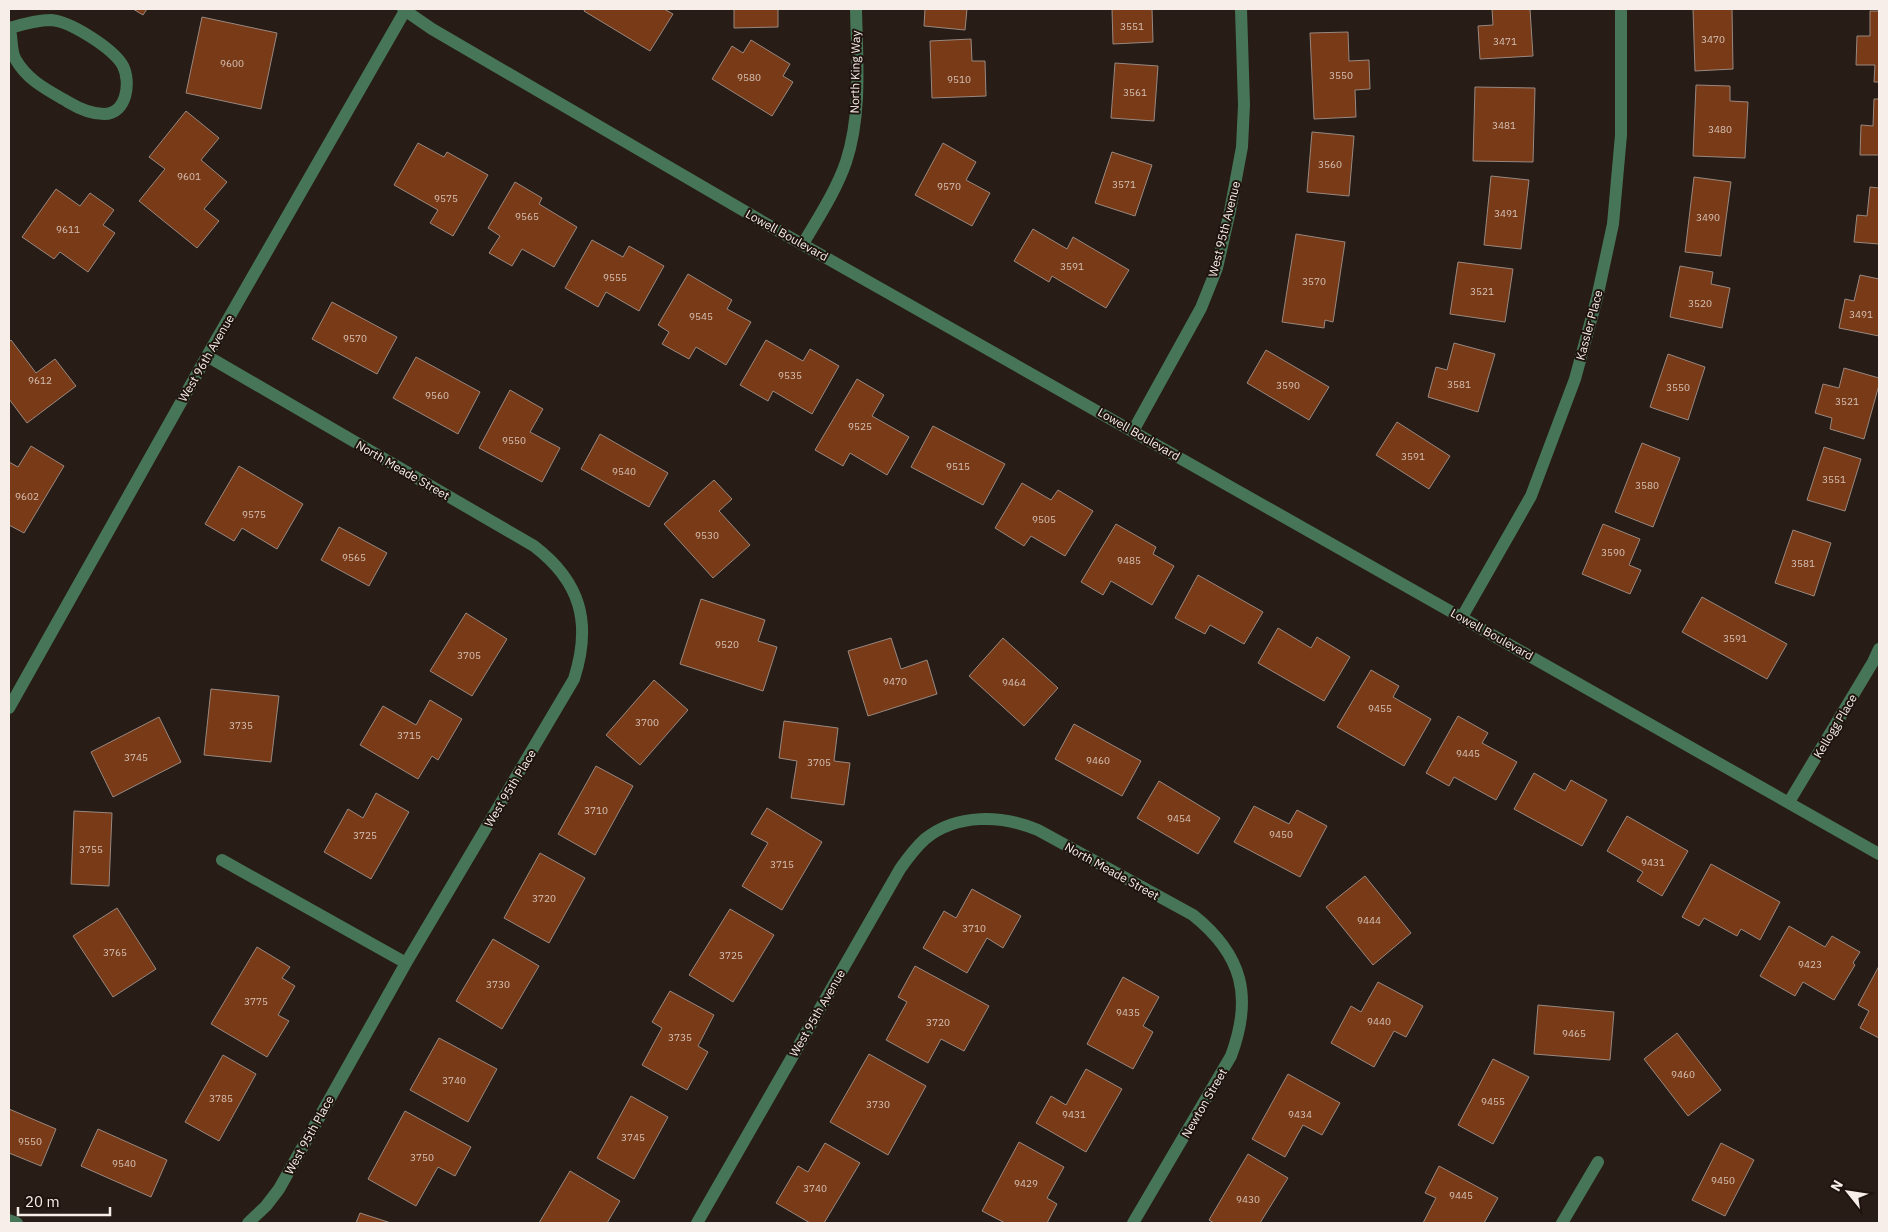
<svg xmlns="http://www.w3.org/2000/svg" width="1888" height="1232" font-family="'IBM Plex Sans',sans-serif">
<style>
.building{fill:#783a17;stroke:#988880}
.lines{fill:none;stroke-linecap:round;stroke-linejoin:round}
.minor{stroke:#467657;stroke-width:12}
.labels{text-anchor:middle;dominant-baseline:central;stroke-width:4;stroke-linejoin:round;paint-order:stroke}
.number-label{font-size:10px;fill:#d7c1b5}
.street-label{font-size:12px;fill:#f7eeea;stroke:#1f130d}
</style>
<rect width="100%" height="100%" fill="#281c16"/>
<path class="building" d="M133 9H147L143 15Z
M585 9H664L673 14 650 51 584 11Z
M734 9H778V27L734 28Z
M925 9H967L965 30 924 26Z
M1112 9H1152L1153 42 1113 44Z
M1492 9H1530L1533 56 1480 59 1478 26 1493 25Z
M1693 9H1732L1733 69 1695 71Z
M1870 11H1879V82H1874L1875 65H1856L1857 36H1870Z
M202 17 277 33 261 109 186 93Z
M1348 32 1349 61 1369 60 1370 89 1355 90 1356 117 1314 119 1310 33Z
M971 39 972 61H985L986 96 932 98 930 41Z
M751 40 790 64 783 76 793 82 772 116 712 79 732 46 743 53Z
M1115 63 1158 66 1154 121 1111 118Z
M1696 85 1730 86V101L1748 102 1745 158 1693 156Z
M1475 87 1535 88 1533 162 1473 161Z
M1874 99H1879V155H1860L1861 125 1873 126Z
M186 111 219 138 201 160 227 182 204 209 219 221 197 248 139 201 165 169 149 157Z
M1312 132 1354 136 1349 196 1307 192Z
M418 143 444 157 447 152 488 175 453 236 430 223 438 210 394 185Z
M943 143 976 162 966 180 990 193 972 226 915 195Z
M1112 152 1152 165 1135 216 1095 203Z
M1491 176 1529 180 1521 249 1484 245Z
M1694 177 1731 182 1721 256 1685 252Z
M515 182 542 198 539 204 577 227 554 267 522 249 512 266 489 253 500 236 488 228Z
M1870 187 1879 188V244L1854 242 1857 215 1867 216Z
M56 189 80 206 90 193 114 210 103 225 115 233 88 272 60 252 54 259 22 237Z
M1033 229 1067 249 1073 237 1129 270 1106 308 1052 276 1049 282 1014 261Z
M1296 234 1345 242 1333 322 1325 320 1324 328 1282 322Z
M592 240 623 257 629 246 664 266 639 311 606 292 598 307 565 288Z
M1458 262 1513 269 1505 322 1450 314Z
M1680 266 1713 272 1711 284 1730 288 1722 328 1670 317Z
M688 274 732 300 727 309 751 322 726 365 696 347 689 359 662 344 669 332 658 325Z
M1860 275 1879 279V336L1839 328 1845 299 1854 301Z
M332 302 397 337 377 374 312 339Z
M11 340 36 373 55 359 76 386 27 423 9 399V342Z
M766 340 803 361 810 349 839 366 812 414 773 391 768 401 740 385Z
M1454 343 1495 354 1478 412 1428 397 1436 367 1447 370Z
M1266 350 1329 387 1309 420 1247 383Z
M1668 354 1705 367 1688 420 1650 407Z
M416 357 480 392 458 434 393 398Z
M1844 368 1879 378V385L1864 439 1830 429 1832 418 1815 413 1823 384 1839 388Z
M857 379 884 395 872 416 909 437 887 475 850 453 843 466 815 450Z
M510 390 543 409 530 432 560 448 542 482 479 448Z
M1397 422 1450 456 1429 489 1376 455Z
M933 426 1005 464 983 505 911 467Z
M600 434 668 473 649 507 581 469Z
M1642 443 1680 458 1653 527 1615 512Z
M31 446 64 466 24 533 9 525V462L18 467Z
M1824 447 1861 459 1845 511 1807 500Z
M239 466 303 504 277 549 242 528 234 541 205 524Z
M714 480 732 499 719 511 750 545 713 578 664 524Z
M1022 483 1051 500 1058 490 1093 511 1065 556 1031 536 1024 546 995 528Z
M1116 524 1156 547 1153 554 1174 566 1152 605 1111 581 1103 595 1081 582Z
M1603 524 1640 539 1629 565 1641 570 1630 594 1582 574Z
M339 527 387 553 369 586 321 560Z
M1793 530 1831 543 1814 596 1775 583Z
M1198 575 1263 612 1244 644 1210 625 1205 634 1175 618Z
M1702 597 1787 644 1767 679 1682 632Z
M701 599 765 620 758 641 777 647 763 691 680 664Z
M466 613 507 639 472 696 430 671Z
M1278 628 1311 648 1317 637 1350 657 1324 701 1258 663Z
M891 638 901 669 927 660 937 694 868 716 848 651Z
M1003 638 1058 688 1024 726 969 676Z
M1371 670 1399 686 1393 697 1431 719 1404 766 1337 727Z
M654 680 688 710 640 765 606 735Z
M211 689 279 696 271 762 204 755Z
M430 700 462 719 438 760 432 756 418 779 360 745 383 706 416 725Z
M1458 716 1488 733 1482 743 1517 762 1496 800 1454 777 1449 786 1426 773Z
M159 717 181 762 113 797 91 752Z
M784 721 838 728 834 761 850 763 844 805 791 798 797 761 779 758Z
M1074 724 1141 761 1122 796 1055 759Z
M596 766 633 786 595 855 558 834Z
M1534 773 1565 791 1571 780 1607 800 1582 846 1514 809Z
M1159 781 1220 818 1198 854 1137 818Z
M376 793 409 812 371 879 324 852 348 809 363 818Z
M1254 806 1289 824 1297 810 1327 826 1300 877 1234 842Z
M767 808 822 842 782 910 742 886 768 843 751 834Z
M74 811 112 813 109 886 71 884Z
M1627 816 1688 851 1662 896 1637 881 1643 872 1607 851Z
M540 853 585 878 549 943 504 918Z
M1711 864 1780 902 1760 940 1741 929 1737 936 1704 918 1699 926 1682 917Z
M1365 876 1411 933 1373 965 1326 907Z
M972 889 1021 916 1003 948 987 938 967 973 923 948 944 911 956 918Z
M117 908 156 969 113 997 73 936Z
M730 909 774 935 733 1002 689 975Z
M1789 926 1825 947 1832 936 1860 952 1853 963 1855 965 1834 1000 1803 982 1795 996 1760 976Z
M493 939 539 966 502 1029 456 1001Z
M257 947 290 967 282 978 295 986 278 1015 289 1021 267 1057 211 1024Z
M915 966 989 1006 964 1051 941 1039 928 1063 886 1040 907 1002 898 997Z
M1879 966V1038L1860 1028 1869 1011 1858 1005Z
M1123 977 1159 997 1143 1026 1153 1032 1133 1069 1087 1044Z
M1378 982 1423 1006 1406 1037 1394 1031 1374 1067 1331 1043 1351 1006 1361 1012Z
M670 991 714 1015 698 1046 708 1052 687 1090 642 1065 662 1028 652 1022Z
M1538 1005 1614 1012 1610 1060 1534 1054Z
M1677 1033 1721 1090 1688 1116 1644 1059Z
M439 1038 497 1069 468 1122 410 1090Z
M869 1054 926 1086 888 1155 830 1122Z
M223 1055 256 1074 219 1141 185 1122Z
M1493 1059 1529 1077 1493 1144 1458 1125Z
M1086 1069 1122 1089 1086 1152 1036 1123 1051 1096 1066 1105Z
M1288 1074 1340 1103 1322 1135 1303 1125 1285 1157 1252 1139Z
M631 1096 668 1117 634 1179 597 1158Z
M9 1109 56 1129 41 1166 9 1153Z
M405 1111 471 1147 455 1176 438 1167 416 1206 368 1179Z
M98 1129 167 1160 151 1197 81 1166Z
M1019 1142 1064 1167 1047 1198 1057 1204 1047 1223H1005L982 1211Z
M825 1143 860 1163 824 1223H810L776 1203 798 1166 808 1172Z
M1721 1143 1754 1160 1725 1216 1692 1200Z
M1248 1154 1288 1178 1260 1223H1214L1209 1220Z
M1439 1166 1498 1198 1484 1223H1423L1436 1198 1425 1193Z
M570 1171 620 1201 607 1223H539Z
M360 1213 391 1223H356Z"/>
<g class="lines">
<path class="minor" d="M403 9 432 29 770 226 1879 854
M9 27C13 36 10 51 16 60 28 81 48 90 68 102 78 108 91 114 104 114 127 114 131 82 123 66 114 49 70 21 51 20 37 20 23 24 10 28
M803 244C818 218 836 191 846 162 862 114 857 59 856 9
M207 356 534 546C581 582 592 623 574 679L406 963 279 1189 266 1206 248 1223
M1133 431 1201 308 1217 268 1230 211 1242 147 1244 105 1241 9
M1462 617 1531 496 1575 379 1597 298 1613 224 1621 135V9
M9 708 207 356 406 9
M1789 802 1873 662 1879 649
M222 860 406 963
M9 1220 17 1223
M697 1223 900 869C907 859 915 848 925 839 957 813 1002 815 1038 830L1193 915C1243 955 1253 997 1231 1056L1133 1223
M1562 1223 1598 1162"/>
</g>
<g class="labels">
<g class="number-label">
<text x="1132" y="26">3551</text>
<text x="1713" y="39">3470</text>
<text x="1505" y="41">3471</text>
<text x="232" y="63">9600</text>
<text x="1341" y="75">3550</text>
<text x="749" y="77">9580</text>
<text x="959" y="79">9510</text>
<text x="1135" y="92">3561</text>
<text x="1504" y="125">3481</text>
<text x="1720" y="129">3480</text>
<text x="1330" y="164">3560</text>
<text x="189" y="176">9601</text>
<text x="1124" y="184">3571</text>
<text x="949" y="186">9570</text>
<text x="446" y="198">9575</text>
<text x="1506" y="213">3491</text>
<text x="527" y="216">9565</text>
<text x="1708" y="217">3490</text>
<text x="68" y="229">9611</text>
<text x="1072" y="266">3591</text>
<text x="615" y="277">9555</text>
<text x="1314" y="281">3570</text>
<text x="1482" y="291">3521</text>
<text x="1700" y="303">3520</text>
<text x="1861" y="314">3491</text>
<text x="701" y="316">9545</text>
<text x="355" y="338">9570</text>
<text x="790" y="375">9535</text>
<text x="40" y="380">9612</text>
<text x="1459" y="384">3581</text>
<text x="1288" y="385">3590</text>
<text x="1678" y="387">3550</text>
<text x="437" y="395">9560</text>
<text x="1847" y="401">3521</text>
<text x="860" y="426">9525</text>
<text x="514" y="440">9550</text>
<text x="1413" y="456">3591</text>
<text x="958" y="466">9515</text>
<text x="624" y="471">9540</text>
<text x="1834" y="479">3551</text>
<text x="1647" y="485">3580</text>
<text x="27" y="496">9602</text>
<text x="254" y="514">9575</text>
<text x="1044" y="519">9505</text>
<text x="707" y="535">9530</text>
<text x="1613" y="552">3590</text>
<text x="354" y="557">9565</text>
<text x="1129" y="560">9485</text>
<text x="1803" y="563">3581</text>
<text x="1735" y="638">3591</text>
<text x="727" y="644">9520</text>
<text x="469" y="655">3705</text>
<text x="895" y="681">9470</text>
<text x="1014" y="682">9464</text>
<text x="1380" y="708">9455</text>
<text x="647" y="722">3700</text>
<text x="241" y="725">3735</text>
<text x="409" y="735">3715</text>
<text x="1468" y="753">9445</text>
<text x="136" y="757">3745</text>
<text x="1098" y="760">9460</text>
<text x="819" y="762">3705</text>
<text x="596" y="810">3710</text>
<text x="1179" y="818">9454</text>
<text x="1281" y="834">9450</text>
<text x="365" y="835">3725</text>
<text x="91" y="849">3755</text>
<text x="1653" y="862">9431</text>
<text x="782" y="864">3715</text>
<text x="544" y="898">3720</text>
<text x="1369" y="920">9444</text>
<text x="974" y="928">3710</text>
<text x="115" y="952">3765</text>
<text x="731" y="955">3725</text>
<text x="1810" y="964">9423</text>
<text x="498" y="984">3730</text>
<text x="256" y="1001">3775</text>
<text x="1128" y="1012">9435</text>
<text x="1379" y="1021">9440</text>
<text x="938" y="1022">3720</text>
<text x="1574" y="1033">9465</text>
<text x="680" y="1037">3735</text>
<text x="1683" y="1074">9460</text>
<text x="454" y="1080">3740</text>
<text x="221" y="1098">3785</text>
<text x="1493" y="1101">9455</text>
<text x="878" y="1104">3730</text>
<text x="1074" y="1114">9431</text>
<text x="1300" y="1114">9434</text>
<text x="633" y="1137">3745</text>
<text x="30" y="1141">9550</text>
<text x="422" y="1157">3750</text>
<text x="124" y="1163">9540</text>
<text x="1723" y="1180">9450</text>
<text x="1026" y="1183">9429</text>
<text x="815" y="1188">3740</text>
<text x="1461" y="1195">9445</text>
<text x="1248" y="1199">9430</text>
</g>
<g class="street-label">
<text transform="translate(855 72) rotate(-89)">North King Way</text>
<text transform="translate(1224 229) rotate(-76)">West 95th Avenue</text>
<text transform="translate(787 235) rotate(29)">Lowell Boulevard</text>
<text transform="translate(1589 325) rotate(-75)">Kassler Place</text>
<text transform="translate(206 358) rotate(-60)">West 96th Avenue</text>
<text transform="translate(1139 434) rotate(30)">Lowell Boulevard</text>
<text transform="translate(403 470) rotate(30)">North Meade Street</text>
<text transform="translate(1492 634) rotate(29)">Lowell Boulevard</text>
<text transform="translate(1835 726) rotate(-59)">Kellogg Place</text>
<text transform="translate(510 788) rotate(-59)">West 95th Place</text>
<text transform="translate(1112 871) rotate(29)">North Meade Street</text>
<text transform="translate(817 1013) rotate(-60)">West 95th Avenue</text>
<text transform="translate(1204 1103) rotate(-60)">Newton Street</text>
<text transform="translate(309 1135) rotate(-61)">West 95th Place</text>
</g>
</g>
<rect width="1888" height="1232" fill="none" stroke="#f7eeea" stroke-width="20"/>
<g transform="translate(1848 1192) rotate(300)" stroke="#1f130d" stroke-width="4" paint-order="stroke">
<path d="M0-4L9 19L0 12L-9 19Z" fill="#f7eeea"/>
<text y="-8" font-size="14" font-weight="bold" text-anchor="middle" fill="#f7eeea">N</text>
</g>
<path d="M18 1207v8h92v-8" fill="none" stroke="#f7eeea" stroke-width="2.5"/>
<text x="25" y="1207" font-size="15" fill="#f7eeea" stroke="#1f130d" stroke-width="4" paint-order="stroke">20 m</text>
</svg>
